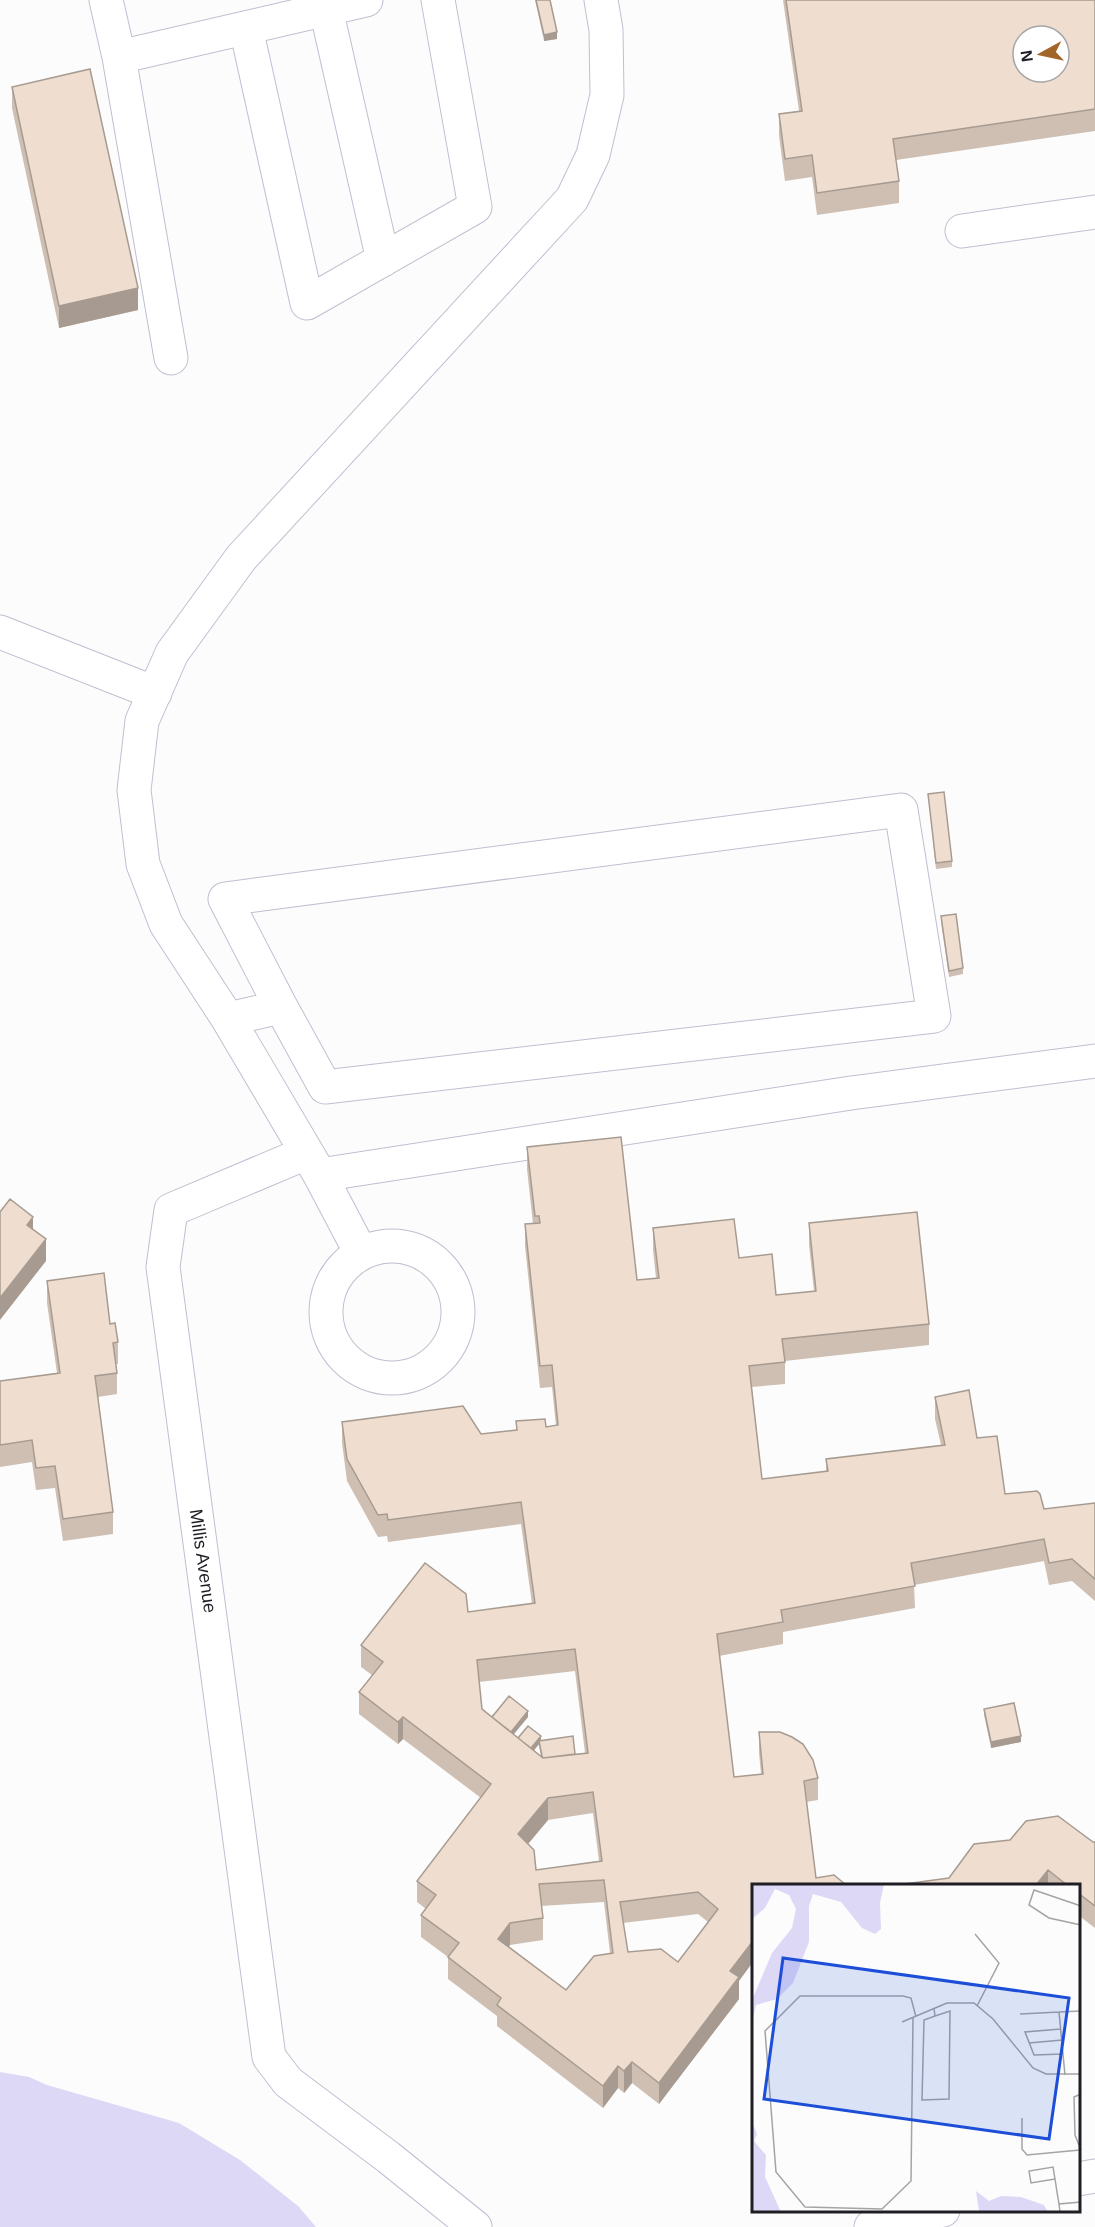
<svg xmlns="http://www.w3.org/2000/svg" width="1095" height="2227" font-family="Helvetica,sans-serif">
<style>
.green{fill:#ded8f7}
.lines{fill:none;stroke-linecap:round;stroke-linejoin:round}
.minor-casing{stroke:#c1bed1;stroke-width:35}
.minor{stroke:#fff;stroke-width:33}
.wall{fill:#cebfb2;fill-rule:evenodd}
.shaded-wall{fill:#a79b91}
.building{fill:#efdecf;stroke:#a79b91;stroke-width:1.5;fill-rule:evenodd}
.labels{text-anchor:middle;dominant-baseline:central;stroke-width:4.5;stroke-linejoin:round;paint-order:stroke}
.street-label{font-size:18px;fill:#1f1e25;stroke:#fff}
.inset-road{fill:none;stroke:#a4a3a6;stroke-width:1.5}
.view{fill:#1d4ed8;fill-opacity:0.15;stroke:#1d4ed8;stroke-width:3}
.inset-edge{fill:none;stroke:#1f1e25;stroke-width:3}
</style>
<rect width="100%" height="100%" fill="#fcfcfc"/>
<path class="green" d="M0 2072 29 2077 47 2085 179 2123 240 2160 298 2206 316 2227H0Z"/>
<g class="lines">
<defs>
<path id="minor" d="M106 0 119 57
M326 9 383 260
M246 28 307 303 475 207 438 0
M962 231 1095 212
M171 358 119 57 366 0
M0 632 155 693
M228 1019 281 1007 325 1087 934 1016 901 810 225 899 281 1007
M306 1153 171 1210 163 1267 269 2057 288 2082 388 2157 475 2227
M320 1175 851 1093 1095 1061
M326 1312a66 66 0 1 1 132 0a66 66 0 1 1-132 0Z
M361 1253 320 1175 228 1019 166 924 143 864 134 790 142 721 172 653 241 558 572 199 593 155 607 95 606 30 601 0
M1078 2179 1095 2176
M871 2227 943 2210"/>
</defs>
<use href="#minor" class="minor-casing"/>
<use href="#minor" class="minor"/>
</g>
<path class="wall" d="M535 0H550L557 39 544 41Z
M783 0H1095V131L896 160 899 181V203L817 215 812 177 785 181 779 136V114L799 111Z
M12 87 138 310 59 328 12 108Z
M928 794 952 861V867L936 869Z
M941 916 963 968V974L949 977 941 922Z
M527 1147 637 1280 656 1278 653 1250V1228L739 1258 776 1295 814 1291 809 1245V1223L929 1324V1345L785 1361V1384L752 1387 762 1479 826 1472V1459L941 1445 935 1419V1397L977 1438 1005 1494 1044 1509 1095 1503V1601L1072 1581 1049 1585 1044 1561 914 1585 915 1608 783 1632V1644L719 1656 734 1777 761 1774 759 1753V1732L818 1778V1800L806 1802 753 1885 739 1981V1999L659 2104 632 2083 624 2093 618 2088 603 2108 497 2026V2016L448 1979V1957L421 1937V1915L426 1909 417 1902V1881L481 1798 403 1739 398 1744 359 1714V1692L372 1675 361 1667V1645L468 1612 532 1604 521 1524 388 1542 387 1536 378 1537 347 1481 342 1443V1422L481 1434 516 1430V1421L546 1427 556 1426 552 1387 540 1388 525 1246V1224H533L527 1169ZM575 1671 585 1753 575 1754 541 1741 518 1738 514 1734 528 1717H492L482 1709 479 1682ZM539 1744V1747L541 1756 534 1750ZM593 1813 599 1861 536 1870 528 1844 548 1820ZM604 1902 610 1953 566 1990 509 1947 510 1945 543 1940V1918L541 1906ZM698 1914 708 1922 678 1962 628 1952 623 1923Z
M47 1281 110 1324 118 1342V1364H116L117 1373V1394L98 1397 113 1512V1534L63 1541 55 1488 36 1490 32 1462 0 1467V1381L57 1373 47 1303Z
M984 1709 1021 1742 991 1748 984 1715Z
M1095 1842V1928L1078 1915V1885H897L949 1878Z"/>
<path class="shaded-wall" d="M557 32V39L544 41V35Z
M138 288V310L59 328V306Z
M33 1217V1239L27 1225Z
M46 1239V1261L0 1320V1298Z
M528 1711V1717L503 1747V1741Z
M403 1717V1739L398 1744V1722Z
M541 1736V1742L523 1763V1757Z
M1021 1736V1742L991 1748V1742Z
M548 1798V1820L518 1856V1834Z
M1048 1870V1885H1036Z
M510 1923V1945L498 1961V1939Z
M753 1941V1962L739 1981V1999L659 2104V2083L730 1971Z
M632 2062V2083L624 2093V2071Z
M618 2066V2088L603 2108V2086Z"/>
<path class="building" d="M536 0H550L557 32 544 35Z
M786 0H1095V109L893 139 899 181 817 193 812 155 785 159 779 114 802 111ZM1023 36H1059V72H1023Z
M90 69 138 288 59 306 12 87Z
M944 792 952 861 936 863 928 794Z
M956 914 963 968 949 971 941 916Z
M621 1137 637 1280 659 1278 653 1228 734 1219 739 1258 772 1254 776 1295 816 1291 809 1223 917 1212 929 1324 782 1339 785 1362 749 1366 762 1479 828 1471 826 1459 945 1445 935 1397 969 1390 977 1438 997 1436 1005 1494 1037 1491 1040 1494 1044 1509 1095 1503V1579L1072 1559 1049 1563 1044 1539 911 1563 915 1586 781 1610 783 1622 717 1634 734 1777 763 1774 759 1732H780L792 1737 803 1744 813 1760 818 1778 804 1781 816 1878 834 1875 846 1885H753V1941L730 1971 739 1977 659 2083 632 2062 624 2071 618 2066 603 2086 497 2005 501 1998 448 1957 459 1943 421 1915 436 1895 417 1881 491 1784 403 1717 398 1722 359 1692 383 1662 361 1645 425 1563 466 1594 468 1612 535 1603 521 1502 388 1520 387 1514 378 1515 347 1459 342 1422 463 1406 481 1434 517 1430 516 1421 545 1419 546 1427 558 1425 552 1365 540 1366 525 1224 540 1223 539 1216H535L527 1147ZM575 1649 588 1753 543 1758 482 1709 477 1660ZM593 1792 602 1861 536 1870 534 1850 518 1834 548 1798ZM604 1880 613 1953 594 1956 566 1990 498 1939 510 1923 543 1918 539 1884ZM698 1892 718 1909 678 1962 661 1949 628 1952 620 1902Z
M10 1199 33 1217 27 1225 46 1239 0 1298V1212Z
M104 1273 110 1324 115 1323 118 1342 113 1343 117 1373 95 1376 113 1512 63 1519 55 1466 36 1468 32 1440 0 1445V1381L60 1373 47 1281Z
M509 1696 528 1711 511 1732 492 1717Z
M1014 1703 1021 1736 991 1742 984 1709Z
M528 1726 541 1736 531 1748 518 1738Z
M573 1736 575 1754 543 1758 542 1756 539 1741Z
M1058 1816 1093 1842H1095V1906L1078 1893V1885H1067L1048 1870 1036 1885H897L949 1878 974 1844 1010 1840 1026 1821Z"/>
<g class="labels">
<g class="street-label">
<text transform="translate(203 1561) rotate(82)">Millis Avenue</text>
</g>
</g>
<g transform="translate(752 1884)">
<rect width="328" height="328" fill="#fcfcfc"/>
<path d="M0 0H132L128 19 129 45 123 50 110 44 89 18 61 10 57 22V58L41 99 25 115 4 121 0 139V116L20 69 40 44 44 25 37 11 23 5 13 24 0 35ZM0 238 5 250 2 257 14 271 13 293 29 328H0ZM224 307 237 317 249 312 269 313 292 321 296 328H227Z" fill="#ded8f7"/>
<path class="inset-road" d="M329 22 282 6 277 21 297 34 329 41M223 50 247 79 225 122M182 125 183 132 172 136 170 216 197 215 198 127 183 132M307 128 329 127M268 130 307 128 313 191M161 134 159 297 130 325 53 323 24 288 13 147 48 112H151L159 114 164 133M150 138 195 119H222L241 135 281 184 294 190H329M309 145 273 148 282 171 311 170M277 159 310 156M329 210 322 213 323 251 329 266M270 234V265L275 271 328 266M303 295 279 299 277 287 301 283 303 295 305 308 307 320M308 328 307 320 329 318"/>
<path class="view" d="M31 74 317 114 297 255 12 215Z"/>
<rect width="328" height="328" class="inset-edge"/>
</g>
<g transform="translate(1041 54) rotate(262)"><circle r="28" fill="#ffffff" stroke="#a5a5a8" stroke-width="1.5"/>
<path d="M0-4.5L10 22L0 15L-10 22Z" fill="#a36629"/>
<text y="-9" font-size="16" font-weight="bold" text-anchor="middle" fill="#1f1e25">N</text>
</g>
</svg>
